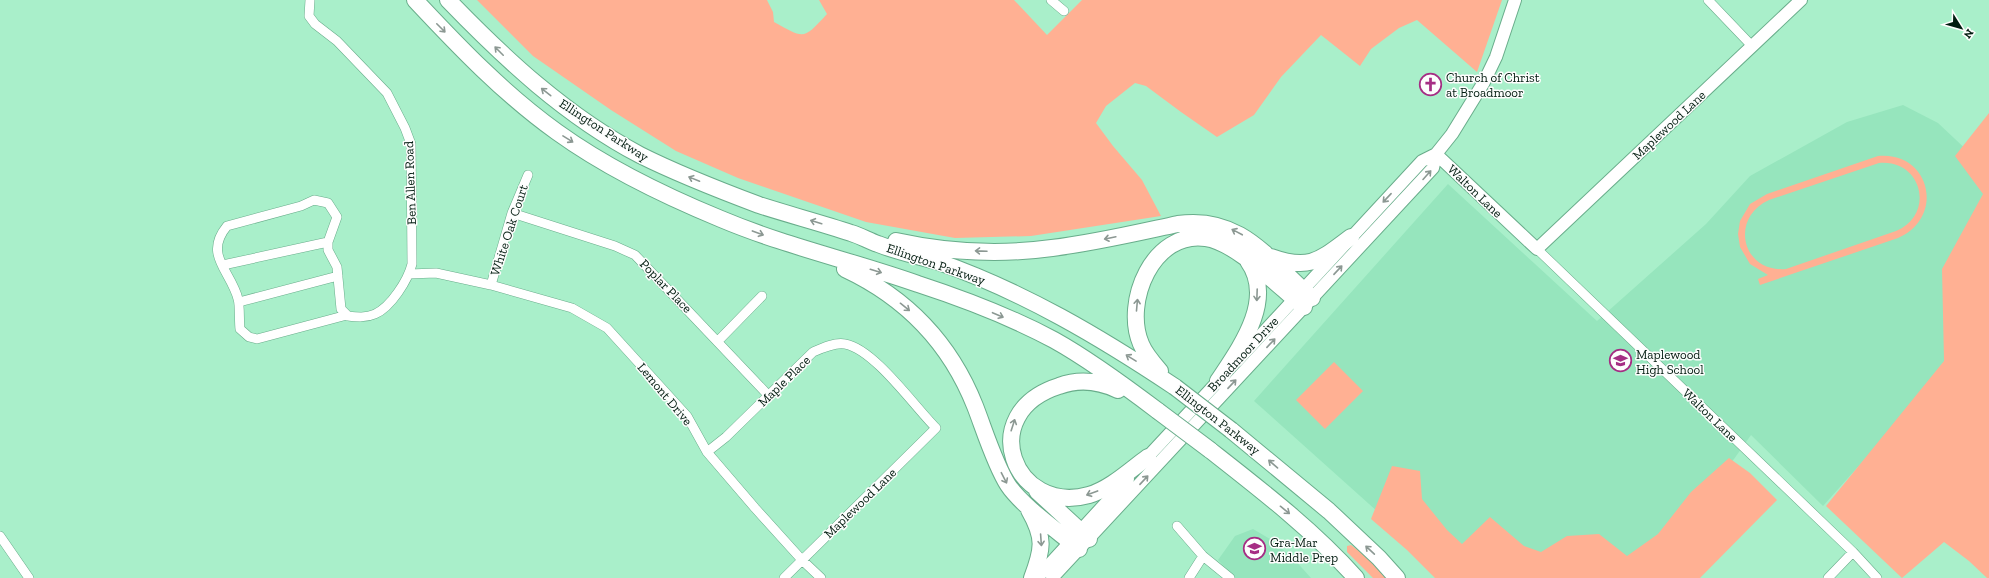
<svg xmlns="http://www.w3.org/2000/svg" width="1989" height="578" font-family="'Zilla Slab',serif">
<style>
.built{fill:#96e5bd}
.green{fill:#ffb093;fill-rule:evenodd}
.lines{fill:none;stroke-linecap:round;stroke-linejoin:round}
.street-casing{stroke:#69ad8b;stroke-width:10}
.secondary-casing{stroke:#69ad8b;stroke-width:14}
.highway-casing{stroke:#69ad8b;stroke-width:18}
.street{stroke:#fff;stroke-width:9}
.secondary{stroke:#fff;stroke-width:12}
.highway{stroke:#fff;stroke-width:16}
.highway-bridge-casing{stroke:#69ad8b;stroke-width:18;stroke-linecap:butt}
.highway-bridge{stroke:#fff;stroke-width:16}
.oneway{stroke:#8c9893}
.labels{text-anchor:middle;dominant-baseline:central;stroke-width:3;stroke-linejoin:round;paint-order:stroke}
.poi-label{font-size:13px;fill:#001b0f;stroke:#fdfdfd;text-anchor:start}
.street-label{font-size:13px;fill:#001b0f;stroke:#fdfdfd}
</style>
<rect width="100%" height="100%" fill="#a9efca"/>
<path class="built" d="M1903 105 1938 123 1989 171V320L1823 506 1751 435 1734 459 1659 542 1615 574 1426 555 1254 401 1448 184 1597 321 1706 224 1750 176 1847 122Z
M1253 529 1270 539 1293 558 1311 578H1235L1218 560 1235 536Z"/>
<path class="green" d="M477 0H767L773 12 774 22C805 39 803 40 827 14L819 0H1014L1047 35 1082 0H1502L1477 72 1417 20 1399 28 1371 49 1360 66 1321 35 1281 77 1254 115 1217 137 1181 112 1146 86 1135 83 1106 106 1096 123 1113 146 1142 180 1161 216 1031 236 955 238 866 222 738 178 676 151 611 110 533 56Z
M1989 113V578H1987L1969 561 1944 542 1902 578 1826 506 1944 361 1942 269 1983 194 1955 156Z
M1878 156C1930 151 1946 217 1898 238L1760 285 1758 279 1768 275 1750 264 1740 247 1738 234 1740 221 1750 204 1767 194ZM1879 163C1922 159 1936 214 1896 231L1786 269C1742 273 1729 218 1769 200Z
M1334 362 1363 391 1325 429 1296 400Z
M1729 458 1750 473 1777 500 1700 578H1435L1407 550 1371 519 1392 466 1420 471 1422 499 1447 530 1462 544 1490 517 1524 546 1541 552 1567 536 1599 534 1627 556 1658 534 1691 492Z
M1351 545 1372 561 1387 578H1373L1347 552V546Z"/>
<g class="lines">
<defs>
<path id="street" d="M310 0 309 16 315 24 337 41 387 93 405 128 411 144 412 264C408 280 391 307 375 314 366 318 357 317 348 316L341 309 337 267 328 250V242L337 217 328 203 314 200 301 206 227 226C203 255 231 271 238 299 240 304 239 322 240 329L249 337 257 339 347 315
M1051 0 1064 11
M1708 0 1752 46
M512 213 615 246 635 255 769 396
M1537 249 1853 552 1877 578
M223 265 328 242
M409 274 436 273 491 285 572 308 607 328 687 416 707 452 755 508 802 560 821 578
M491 285 512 213 528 175
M239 302 338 276
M718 341 762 296
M707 452 726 437 813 352C822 348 835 342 845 344 874 349 914 406 936 428L784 578
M1177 526 1203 556 1230 578
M0 536 29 578
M1189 578 1203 556
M1828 578 1853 552"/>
<path id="secondary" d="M1436 154 1537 249 1801 0
M1237 361 1422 161 1436 154
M1143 462 1223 376
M1037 578 1128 479
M1052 578 1433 168 1436 154 1452 134 1484 82 1496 57 1515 0"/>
<path id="highway" d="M415 0C459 47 504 94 557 132 607 168 665 196 721 219 785 246 853 261 918 284 964 299 1011 317 1054 340 1090 360 1125 386 1158 411
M448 0C505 59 566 116 640 155 678 174 719 190 759 205 790 215 821 223 851 233 861 236 869 241 878 244 898 252 919 256 939 262 1024 292 1100 337 1175 387
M896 241C946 252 1001 255 1052 248 1094 243 1136 233 1178 224 1242 215 1269 261 1312 298
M1271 257C1310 271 1320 260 1351 237
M845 269C907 298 950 343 975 406 984 429 995 465 1008 485 1022 506 1059 532 1079 549
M1160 371C1153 363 1145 354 1141 344 1123 302 1153 230 1206 238 1236 242 1279 287 1304 307
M1218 381C1239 349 1276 300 1248 261
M1118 390C1099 381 1078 379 1059 386 974 413 1014 516 1089 495 1110 489 1130 470 1148 457
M1231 430 1329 511 1379 558 1397 578
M1210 450C1261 490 1313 530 1356 578
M1037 491 1089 539
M1029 510C1045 538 1043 549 1032 578"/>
</defs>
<use href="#street" class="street-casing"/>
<use href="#secondary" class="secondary-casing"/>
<use href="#highway" class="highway-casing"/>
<use href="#street" class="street"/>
<use href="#secondary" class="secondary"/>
<use href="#highway" class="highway"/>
<defs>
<path id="highway-bridge" d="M1175 387 1231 430
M1158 411 1210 450"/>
</defs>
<use href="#highway-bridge" class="highway-bridge-casing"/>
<use href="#highway-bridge" class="highway-bridge"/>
</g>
<defs><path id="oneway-shaft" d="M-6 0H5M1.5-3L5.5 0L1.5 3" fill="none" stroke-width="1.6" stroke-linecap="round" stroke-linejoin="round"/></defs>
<g class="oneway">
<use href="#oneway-shaft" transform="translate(441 28) rotate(45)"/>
<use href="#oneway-shaft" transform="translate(499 51) rotate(-135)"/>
<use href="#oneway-shaft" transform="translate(546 92) rotate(-142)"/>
<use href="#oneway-shaft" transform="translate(568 139) rotate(32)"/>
<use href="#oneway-shaft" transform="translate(1427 175) rotate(-48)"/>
<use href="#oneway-shaft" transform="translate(694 179) rotate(-158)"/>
<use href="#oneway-shaft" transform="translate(1387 198) rotate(133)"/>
<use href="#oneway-shaft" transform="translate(816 222) rotate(-163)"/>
<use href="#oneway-shaft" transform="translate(1237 232) rotate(-152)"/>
<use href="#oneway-shaft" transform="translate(758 233) rotate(20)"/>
<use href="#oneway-shaft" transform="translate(1110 238) rotate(168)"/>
<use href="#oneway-shaft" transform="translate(981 251) rotate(-178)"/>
<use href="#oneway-shaft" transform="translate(1338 270) rotate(-47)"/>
<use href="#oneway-shaft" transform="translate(876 271) rotate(17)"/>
<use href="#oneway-shaft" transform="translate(1257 295) rotate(92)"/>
<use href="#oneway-shaft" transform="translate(1137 305) rotate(-85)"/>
<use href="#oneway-shaft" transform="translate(905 307) rotate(39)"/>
<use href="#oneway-shaft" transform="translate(998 315) rotate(23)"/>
<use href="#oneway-shaft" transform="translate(1271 343) rotate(-47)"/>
<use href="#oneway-shaft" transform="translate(1131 358) rotate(-148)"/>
<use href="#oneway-shaft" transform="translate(1232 384) rotate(-47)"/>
<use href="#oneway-shaft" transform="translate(1013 425) rotate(-72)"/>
<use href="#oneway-shaft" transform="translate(1273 464) rotate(-139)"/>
<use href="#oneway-shaft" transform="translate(1004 478) rotate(63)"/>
<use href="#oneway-shaft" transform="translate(1144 480) rotate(-47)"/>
<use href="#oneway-shaft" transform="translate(1092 493) rotate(160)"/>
<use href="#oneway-shaft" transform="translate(1285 510) rotate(39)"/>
<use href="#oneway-shaft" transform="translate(1041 540) rotate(86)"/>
<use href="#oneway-shaft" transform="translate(1370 550) rotate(-137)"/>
</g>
<defs>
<symbol id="church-ring" viewBox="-11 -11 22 22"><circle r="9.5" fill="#fdfdfd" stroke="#a52d84" stroke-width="1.5"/><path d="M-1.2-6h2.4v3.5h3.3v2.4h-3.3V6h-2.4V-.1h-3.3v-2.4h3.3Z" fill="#a52d84"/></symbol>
<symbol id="school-ring" viewBox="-11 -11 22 22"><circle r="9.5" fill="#fdfdfd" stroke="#a52d84" stroke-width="1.5"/><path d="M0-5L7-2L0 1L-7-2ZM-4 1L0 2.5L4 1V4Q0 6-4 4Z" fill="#a52d84"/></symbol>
</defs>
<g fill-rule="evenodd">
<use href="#church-ring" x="1418" y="72" width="25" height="25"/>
<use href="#school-ring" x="1608" y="348" width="25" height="25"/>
<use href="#school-ring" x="1242" y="536" width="25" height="25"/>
</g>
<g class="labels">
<g class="poi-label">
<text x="1446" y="77">Church of Christ<tspan x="1446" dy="15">at Broadmoor</tspan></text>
<text x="1636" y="354">Maplewood<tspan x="1636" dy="15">High School</tspan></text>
<text x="1270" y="542">Gra-Mar<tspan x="1270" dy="15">Middle Prep</tspan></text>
</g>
<g class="street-label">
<text transform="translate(1669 125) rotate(-43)">Maplewood Lane</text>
<text transform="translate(604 130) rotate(33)">Ellington Parkway</text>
<text transform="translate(410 183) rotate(-92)">Ben Allen Road</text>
<text transform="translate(1475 191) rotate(44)">Walton Lane</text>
<text transform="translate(509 230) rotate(-72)">White Oak Court</text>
<text transform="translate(936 264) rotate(19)">Ellington Parkway</text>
<text transform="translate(666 286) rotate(46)">Poplar Place</text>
<text transform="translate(1243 354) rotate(-47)">Broadmoor Drive</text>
<text transform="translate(784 381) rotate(-44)">Maple Place</text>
<text transform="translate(665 394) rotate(50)">Lemont Drive</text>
<text transform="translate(1710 415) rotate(44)">Walton Lane</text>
<text transform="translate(1218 420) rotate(38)">Ellington Parkway</text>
<text transform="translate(860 503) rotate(-44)">Maplewood Lane</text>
</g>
</g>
<g transform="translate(1961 28) rotate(127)" stroke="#fdfdfd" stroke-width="3" paint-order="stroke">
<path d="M0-3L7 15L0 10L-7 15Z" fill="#001b0f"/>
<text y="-6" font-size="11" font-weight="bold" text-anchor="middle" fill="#001b0f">N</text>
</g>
</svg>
